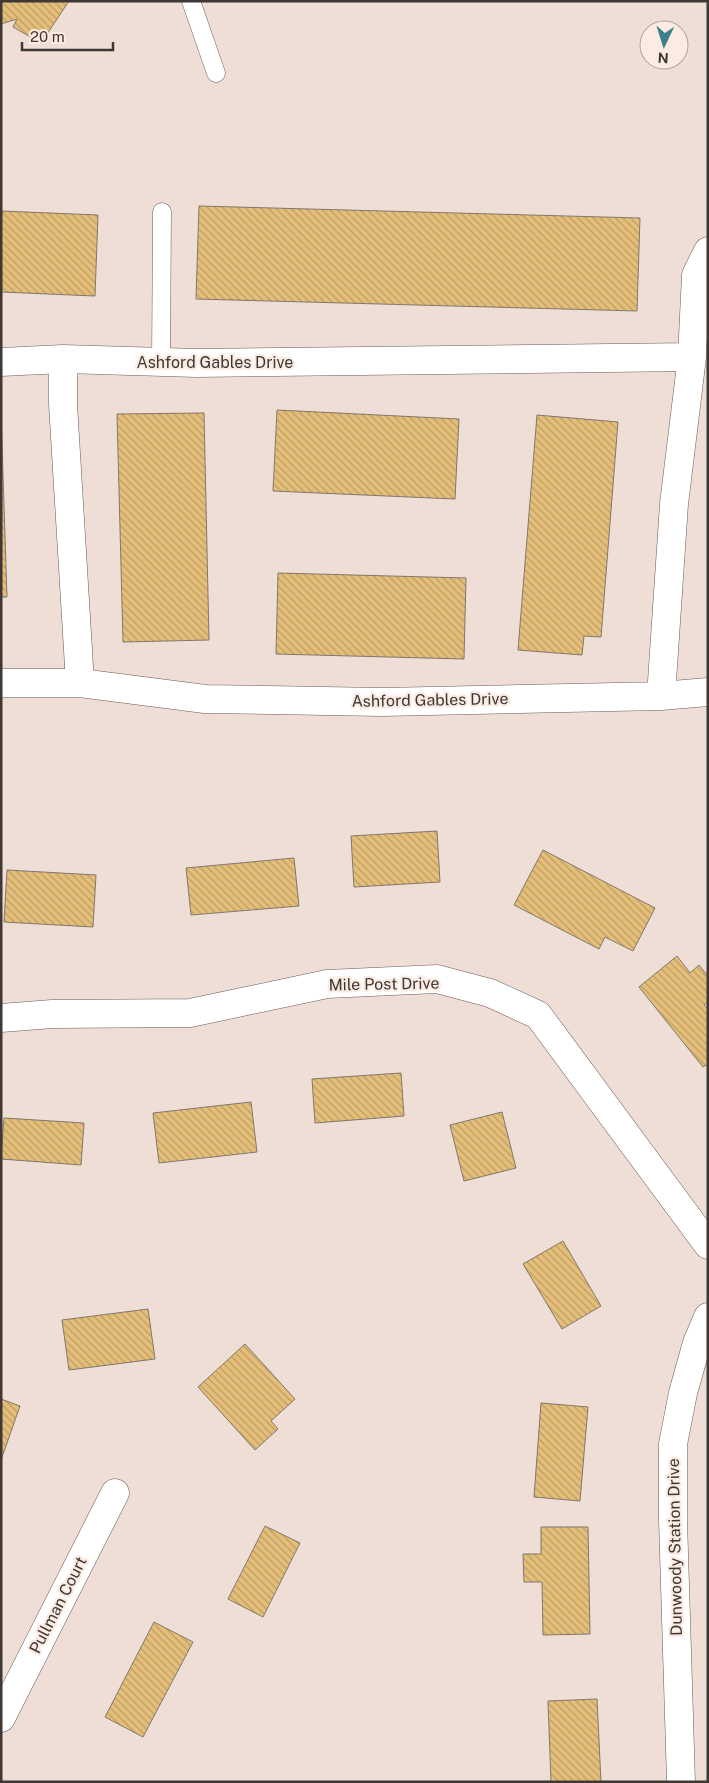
<svg xmlns="http://www.w3.org/2000/svg" width="709" height="1783" font-family="'Public Sans',sans-serif">
<style>
.building{fill:url(#building-back-hatch);stroke:#80786c}
.lines{fill:none;stroke-linecap:round;stroke-linejoin:round}
.lane-casing{stroke:#685b54;stroke-width:19}
.street-casing{stroke:#685b54;stroke-width:29}
.lane{stroke:#fff;stroke-width:18}
.street{stroke:#fff;stroke-width:28}
.labels{text-anchor:middle;dominant-baseline:central;stroke-width:4.5;stroke-linejoin:round;paint-order:stroke}
.street-label{font-size:16px;fill:#3e3734;stroke:#fbebe3}
</style>
<defs>
<pattern id="building-back-hatch" width="6" height="6" patternUnits="userSpaceOnUse" patternTransform="scale(1.25)"><rect width="6" height="6" fill="#e5bf79"/><path d="M-1 5l2 2M0 0l6 6M5-1l2 2" fill="none" stroke="#bb9c64"/></pattern>
</defs>
<rect width="100%" height="100%" fill="#eeded6"/>
<path class="building" d="M1 1H69L41 43 13 27 17 19 1 24Z
M199 206 640 218 637 311 196 299Z
M1 211 98 215 95 296 1 292Z
M277 410 459 419 455 499 273 491Z
M204 413 209 640 123 642 117 414Z
M1 414 7 597H1Z
M537 415 618 422 601 637 584 636 582 655 518 650Z
M278 573 466 578 464 659 276 654Z
M437 831 440 882 354 887 351 836Z
M543 850 655 908 633 951 605 937 599 949 514 905Z
M294 858 299 906 191 915 186 868Z
M7 870 96 875 93 927 4 922Z
M677 956 690 973 699 965 708 976V1002L704 1005 708 1009V1064L703 1067 639 987Z
M401 1073 404 1116 315 1123 312 1079Z
M251 1102 257 1152 159 1163 153 1113Z
M502 1112 516 1168 464 1181 450 1125Z
M4 1118 84 1123 81 1165 1 1159Z
M563 1241 601 1306 562 1329 523 1264Z
M148 1309 155 1359 69 1370 62 1320Z
M245 1344 295 1399 271 1421 278 1429 255 1450 198 1387Z
M1 1399 20 1406 1 1460Z
M541 1403 588 1407 580 1501 534 1497Z
M265 1526 300 1543 263 1617 228 1599Z
M541 1527H588L590 1634 543 1635 542 1582H524L523 1554H541Z
M154 1622 193 1642 143 1737 105 1717Z
M597 1699 601 1782H551L548 1701Z"/>
<g class="lines">
<defs>
<path id="lane" d="M191 1 216 73
M161 362 162 212"/>
<path id="street" d="M1 362 63 359
M1 683H80L205 699 382 702 661 696 708 692
M80 683 63 404V359L197 363 692 357
M661 696 674 504 692 357 696 275 708 251
M1 1018 52 1014 190 1013 327 984 437 979 490 993 538 1015 708 1245
M1 1718 115 1493
M681 1782 673 1520V1444L683 1393 697 1343 708 1317"/>
</defs>
<use href="#lane" class="lane-casing"/>
<use href="#street" class="street-casing"/>
<use href="#lane" class="lane"/>
<use href="#street" class="street"/>
</g>
<g class="labels">
<g class="street-label">
<text x="215" y="362">Ashford Gables Drive</text>
<text transform="translate(430 700) rotate(-1)">Ashford Gables Drive</text>
<text transform="translate(384 984) rotate(-1)">Mile Post Drive</text>
<text transform="translate(675 1547) rotate(-91)">Dunwoody Station Drive</text>
<text transform="translate(58 1605) rotate(-63)">Pullman Court</text>
</g>
</g>
<rect width="709" height="1783" fill="none" stroke="#3e3734" stroke-width="5"/>
<g transform="translate(664 45) rotate(184)"><circle r="24" fill="#fbebe3" stroke="#afa39d"/>
<path d="M0-4L9 19L0 12L-9 19Z" fill="#398089"/>
<text y="-8" font-size="14" font-weight="bold" text-anchor="middle" fill="#3e3734">N</text>
</g>
<path d="M22 42v8h91v-8" fill="none" stroke="#3e3734" stroke-width="2.5"/>
<text x="30" y="42" font-size="15" fill="#3e3734" stroke="#fbebe3" stroke-width="4" paint-order="stroke">20 m</text>
</svg>
